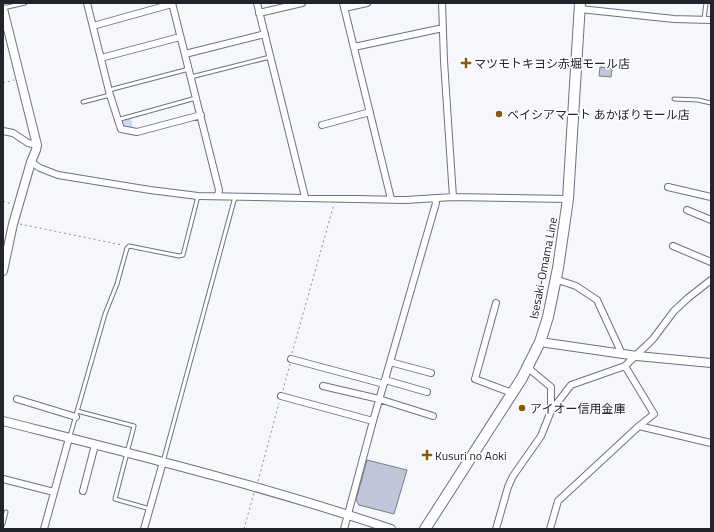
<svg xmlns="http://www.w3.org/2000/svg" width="714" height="532" font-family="'Titillium Web','Noto Sans JP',sans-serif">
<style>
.green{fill:#cdd5f8}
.building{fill:#c0c5d8;stroke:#777c8e}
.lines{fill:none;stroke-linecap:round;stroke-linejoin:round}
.service-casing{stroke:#6d7183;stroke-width:5}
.minor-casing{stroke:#6d7183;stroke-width:8}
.tertiary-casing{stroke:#6d7183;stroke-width:10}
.primary-casing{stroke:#6d7183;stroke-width:12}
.path{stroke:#8d8f95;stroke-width:1;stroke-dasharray:2 3;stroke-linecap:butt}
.service{stroke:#fff;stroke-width:3}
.minor{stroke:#fff;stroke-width:6}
.tertiary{stroke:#fff;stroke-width:8}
.primary{stroke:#fff;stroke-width:10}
.poi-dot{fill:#8e550e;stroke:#fff;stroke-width:1.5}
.labels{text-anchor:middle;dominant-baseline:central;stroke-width:3;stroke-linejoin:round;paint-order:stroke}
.poi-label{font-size:12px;fill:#22242c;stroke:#fff;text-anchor:start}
.street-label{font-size:12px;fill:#22242c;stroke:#fff}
</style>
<rect width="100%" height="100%" fill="#f6f7fb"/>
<path class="green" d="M131 119 133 129 122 128 121 121Z"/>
<path class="building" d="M600 67 610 68 612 70 611 77 599 76Z
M367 460 407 470 394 514 359 505 356 500Z"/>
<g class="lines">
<defs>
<path id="service" d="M3 8 25 3
M704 19 706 3
M191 77 270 57
M109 90 189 69
M674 99 698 100 711 103
M83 102 110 95
M117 120 196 98
M77 411 134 426 115 499 150 509
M70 436 105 314 117 284 127 248 129 246 179 256 183 255 198 196
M163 462 235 197
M3 524 6 512"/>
<path id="minor" d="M87 3 110 95 121 129 137 132 201 115
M172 3 219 190 218 196
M257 3 305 197
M343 3 391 199
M442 3 444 61 453 197
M344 8 367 3
M580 9 674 19 711 20
M259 13 302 3
M93 26 172 4
M354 47 443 28
M185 54 265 34
M101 58 180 37
M322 125 370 112
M3 131 13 133 28 143 37 145
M31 162 40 168 58 175 150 190 198 196 406 200 453 197 568 199
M668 187 711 197
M687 210 711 220
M673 246 711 262
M555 279 576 286 597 300 622 354
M496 303 475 379 512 393
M291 359 384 384
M390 362 431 373
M625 366 654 414 639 426
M527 367 551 387V411
M385 380 427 392
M323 386 379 399 433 416
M281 396 373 421
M17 399 76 417
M3 479 54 492
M83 491 95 445
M44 529 69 438
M144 529 163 462
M344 529 373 421 436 203 435 199
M496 529 508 487 513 476 541 436 551 411 571 385 625 366 653 339 674 311 688 298 711 280
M550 529 558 501 639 426 711 443"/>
<path id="tertiary" d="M3 9 37 145 36 150 31 162 13 224 3 271
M540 342 637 356 711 363
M3 421C133 454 264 486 391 529"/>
<path id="primary" d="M425 529 522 378 540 342 548 317 558 268 568 199 580 3"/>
</defs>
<use href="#service" class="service-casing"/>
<use href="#minor" class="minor-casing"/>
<use href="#tertiary" class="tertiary-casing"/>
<use href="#primary" class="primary-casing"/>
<path class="path" d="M3 83 14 80
M3 201 12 204
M20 224 122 245
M292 353 334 204
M283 390 290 364
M258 481 279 403
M244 529 254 493"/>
<use href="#service" class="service"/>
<use href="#minor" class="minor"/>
<use href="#tertiary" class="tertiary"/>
<use href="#primary" class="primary"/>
</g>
<g class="poi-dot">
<path d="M464 57h4v4h4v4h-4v4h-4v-4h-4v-4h4z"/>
<circle cx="499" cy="114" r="4"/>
<circle cx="522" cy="408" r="4"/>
<path d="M425 449h4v4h4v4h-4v4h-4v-4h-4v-4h4z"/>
</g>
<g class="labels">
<g class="poi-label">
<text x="474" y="63">マツモトキヨシ赤堀モール店</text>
<text x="507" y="114">ベイシアマート あかぼりモール店</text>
<text x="530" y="408">アイオー信用金庫</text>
<text x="435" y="455">Kusuri no Aoki</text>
</g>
<g class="street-label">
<text transform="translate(543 268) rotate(-79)">Isesaki-Omama Line</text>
</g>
</g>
<rect width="714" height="532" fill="none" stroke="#22242c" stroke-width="8"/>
</svg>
